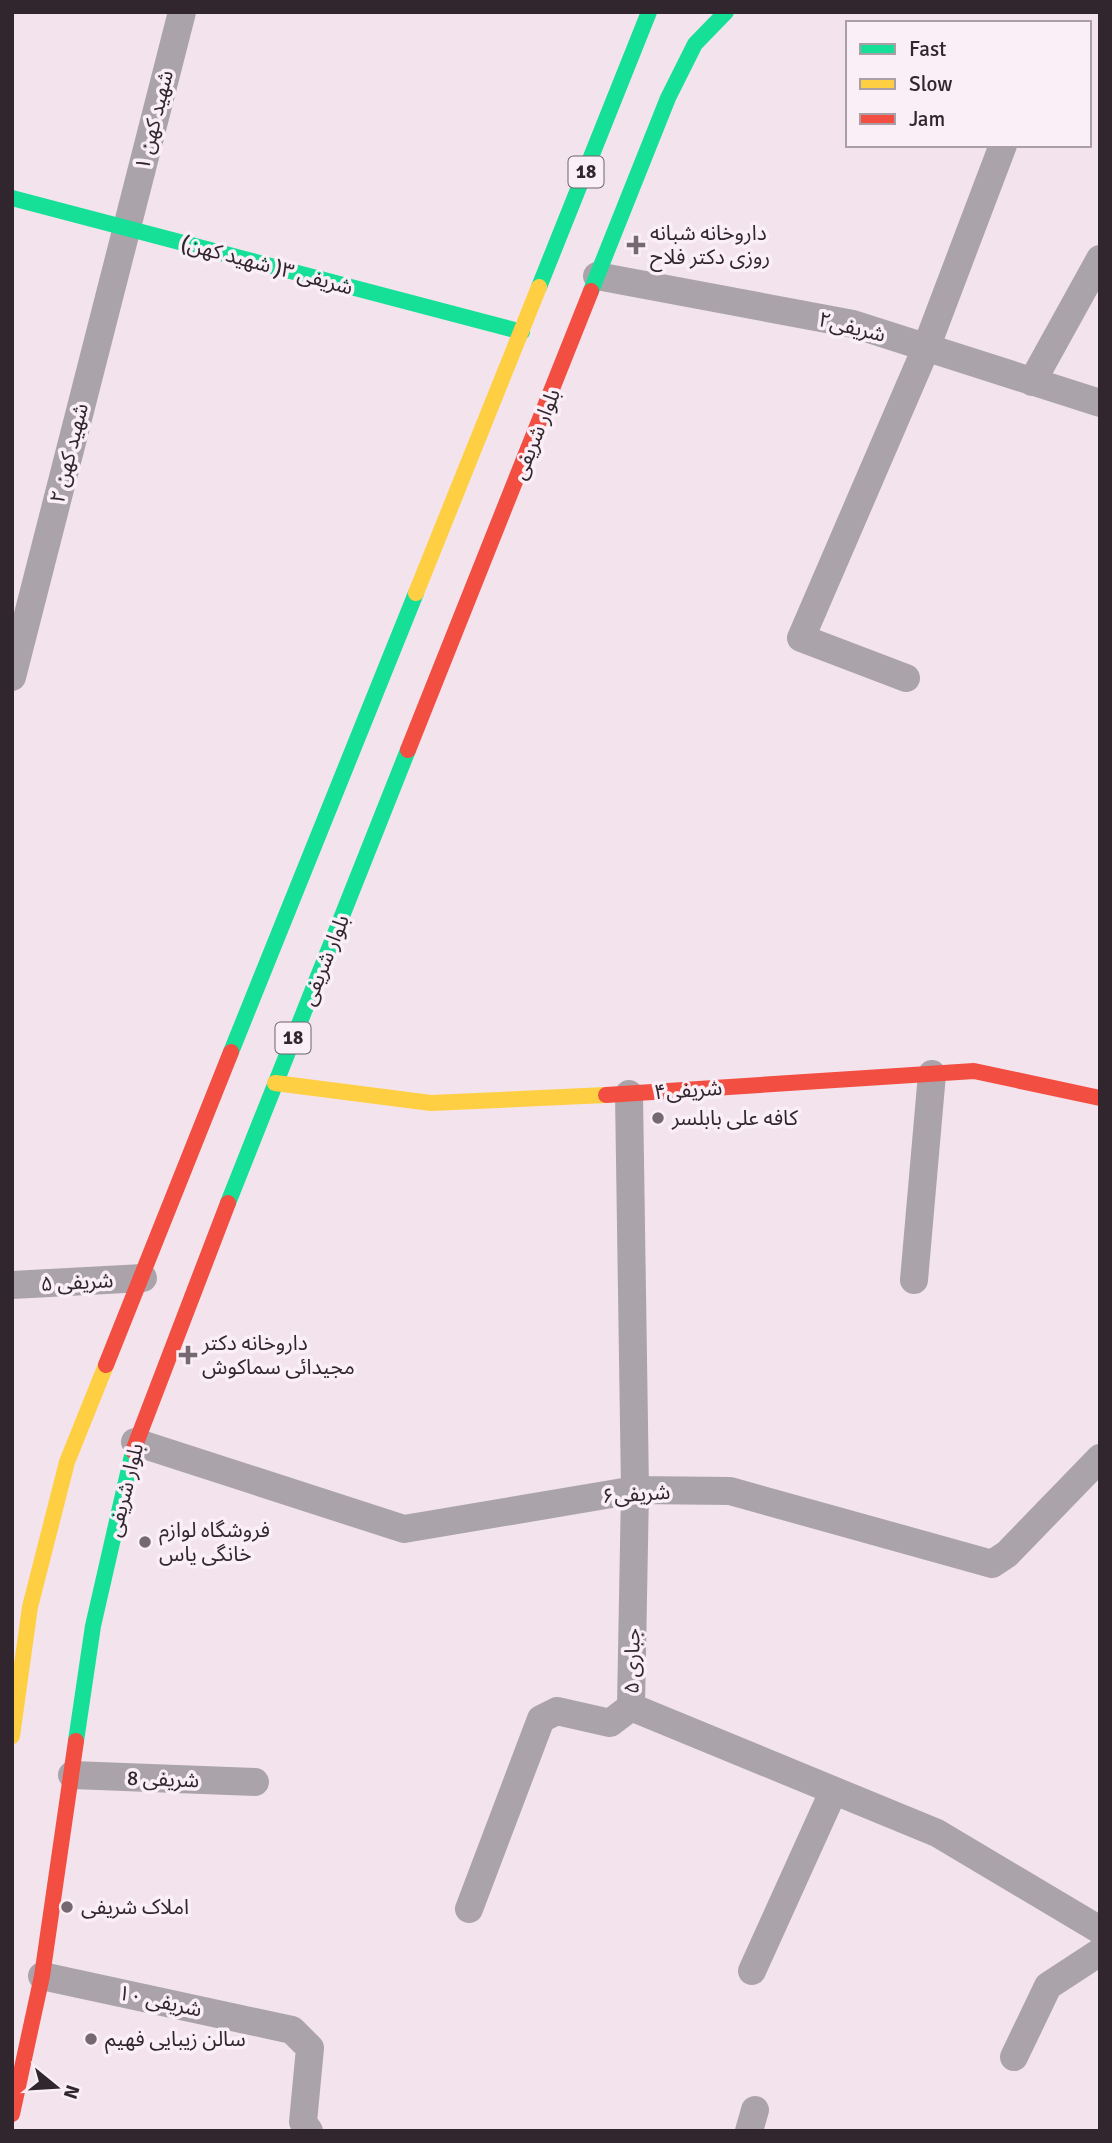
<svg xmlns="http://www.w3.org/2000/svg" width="1112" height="2143" font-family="Signika,'Noto Sans Arabic',sans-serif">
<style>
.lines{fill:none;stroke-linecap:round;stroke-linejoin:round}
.street{stroke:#aaa4aa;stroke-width:28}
.fast{stroke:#16e098;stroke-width:16}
.slow{stroke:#ffcf43;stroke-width:16}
.jam{stroke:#f24e42;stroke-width:16}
.poi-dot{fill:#756870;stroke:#fbeff7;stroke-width:2.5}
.labels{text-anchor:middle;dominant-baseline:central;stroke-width:7;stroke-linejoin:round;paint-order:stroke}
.shield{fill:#fbeff7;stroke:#6e626a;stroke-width:2}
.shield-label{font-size:19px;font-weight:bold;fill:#31262d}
.street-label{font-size:21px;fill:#31262d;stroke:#fbeff7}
.poi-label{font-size:21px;fill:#31262d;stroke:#fbeff7;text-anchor:start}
</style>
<rect width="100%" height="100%" fill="#f3e3ed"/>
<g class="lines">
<path class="street" d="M597 276 853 324 1100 403
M1032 382 1100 259
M12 677 182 12
M906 678 801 638 926 348 1003 145
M629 1094 635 1490 631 1707 937 1833 1100 1930
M914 1280 932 1074
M12 1285 143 1278
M135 1442 404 1529 635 1490 730 1491 992 1564 1007 1554 1100 1458
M72 1775 255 1782
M469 1909 541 1719 557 1711 610 1723 631 1707
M752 1971 833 1792
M42 1976 292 2030 310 2048 303 2122 309 2131
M1014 2057 1048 1986 1100 1952
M749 2131 755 2110"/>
<path class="fast" d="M12 198 522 332
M539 287 649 12
M591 291 668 98 695 44 726 12
M231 1052 416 593
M228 1203 408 750
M76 1741 93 1626 133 1451"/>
<path class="slow" d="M416 593 539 287
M275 1083 431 1103 606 1095
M12 1736 30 1607 67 1462 106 1365"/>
<path class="jam" d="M408 750 591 291
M606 1095 974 1071 1100 1098
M106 1365 231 1052
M133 1451 228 1203
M12 2114 42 1976 76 1741"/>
</g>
<g class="poi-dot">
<path d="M632.5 234.5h7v7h7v7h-7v7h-7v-7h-7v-7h7z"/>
<circle cx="658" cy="1118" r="7"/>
<path d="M184.5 1344.5h7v7h7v7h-7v7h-7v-7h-7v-7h7z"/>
<circle cx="145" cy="1542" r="7"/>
<circle cx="67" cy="1907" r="7"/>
<circle cx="91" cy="2039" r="7"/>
</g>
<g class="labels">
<g class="shield">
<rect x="568.5" y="156.5" width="35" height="31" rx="5"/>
<rect x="275.5" y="1022.5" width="35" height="31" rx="5"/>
</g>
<g class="shield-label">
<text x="586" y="172">18</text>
<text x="293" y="1038">18</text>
</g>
<g class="street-label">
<text transform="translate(154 120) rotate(-76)">شهید کهن ۱</text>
<text transform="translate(267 265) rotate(15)">شریفی ۳( شهید کهن)</text>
<text transform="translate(852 327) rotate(14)">شریفی۲</text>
<text transform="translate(536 434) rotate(-68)">بلوار شریفی</text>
<text transform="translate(69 453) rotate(-76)">شهید کهن ۲</text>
<text transform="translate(325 960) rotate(-68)">بلوار شریفی</text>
<text transform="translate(688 1090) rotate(-4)">شریفی۴</text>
<text transform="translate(77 1282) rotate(-3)">شریفی ۵</text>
<text transform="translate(125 1490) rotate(-76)">بلوار شریفی</text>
<text transform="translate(636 1494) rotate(-4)">شریفی۶</text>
<text transform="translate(632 1661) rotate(-89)">جباری ۵</text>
<text transform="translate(163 1779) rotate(2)">شریفی 8</text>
<text transform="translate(160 2001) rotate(12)">شریفی ۱۰</text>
</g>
<g class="poi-label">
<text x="650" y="233">داروخانه شبانه<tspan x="650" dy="24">روزی دکتر فلاح</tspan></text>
<text x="672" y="1118">کافه علی بابلسر</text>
<text x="202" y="1343">داروخانه دکتر<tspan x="202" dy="24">مجیدائی سماکوش</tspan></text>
<text x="159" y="1530">فروشگاه لوازم<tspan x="159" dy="24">خانگی یاس</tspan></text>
<text x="81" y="1907">املاک شریفی</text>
<text x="105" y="2039">سالن زیبایی فهیم</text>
</g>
</g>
<rect width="1112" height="2143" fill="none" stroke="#31262d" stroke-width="28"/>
<rect x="846" y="21" width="245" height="126" fill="#fbeff7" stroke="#aa9fa6" stroke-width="2"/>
<rect x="860" y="44" width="35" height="10" fill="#16e098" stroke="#aa9fa6" stroke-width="2"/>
<text x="909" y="56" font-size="21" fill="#31262d">Fast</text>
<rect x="860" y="79" width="35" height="10" fill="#ffcf43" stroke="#aa9fa6" stroke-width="2"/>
<text x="909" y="91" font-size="21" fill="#31262d">Slow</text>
<rect x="860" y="114" width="35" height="10" fill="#f24e42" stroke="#aa9fa6" stroke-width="2"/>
<text x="909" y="126" font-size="21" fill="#31262d">Jam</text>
<g transform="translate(56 2087) rotate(108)" stroke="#fbeff7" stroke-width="5" paint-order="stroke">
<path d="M0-5L12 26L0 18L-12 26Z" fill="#31262d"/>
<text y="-10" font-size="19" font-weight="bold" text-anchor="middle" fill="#31262d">N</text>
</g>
</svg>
